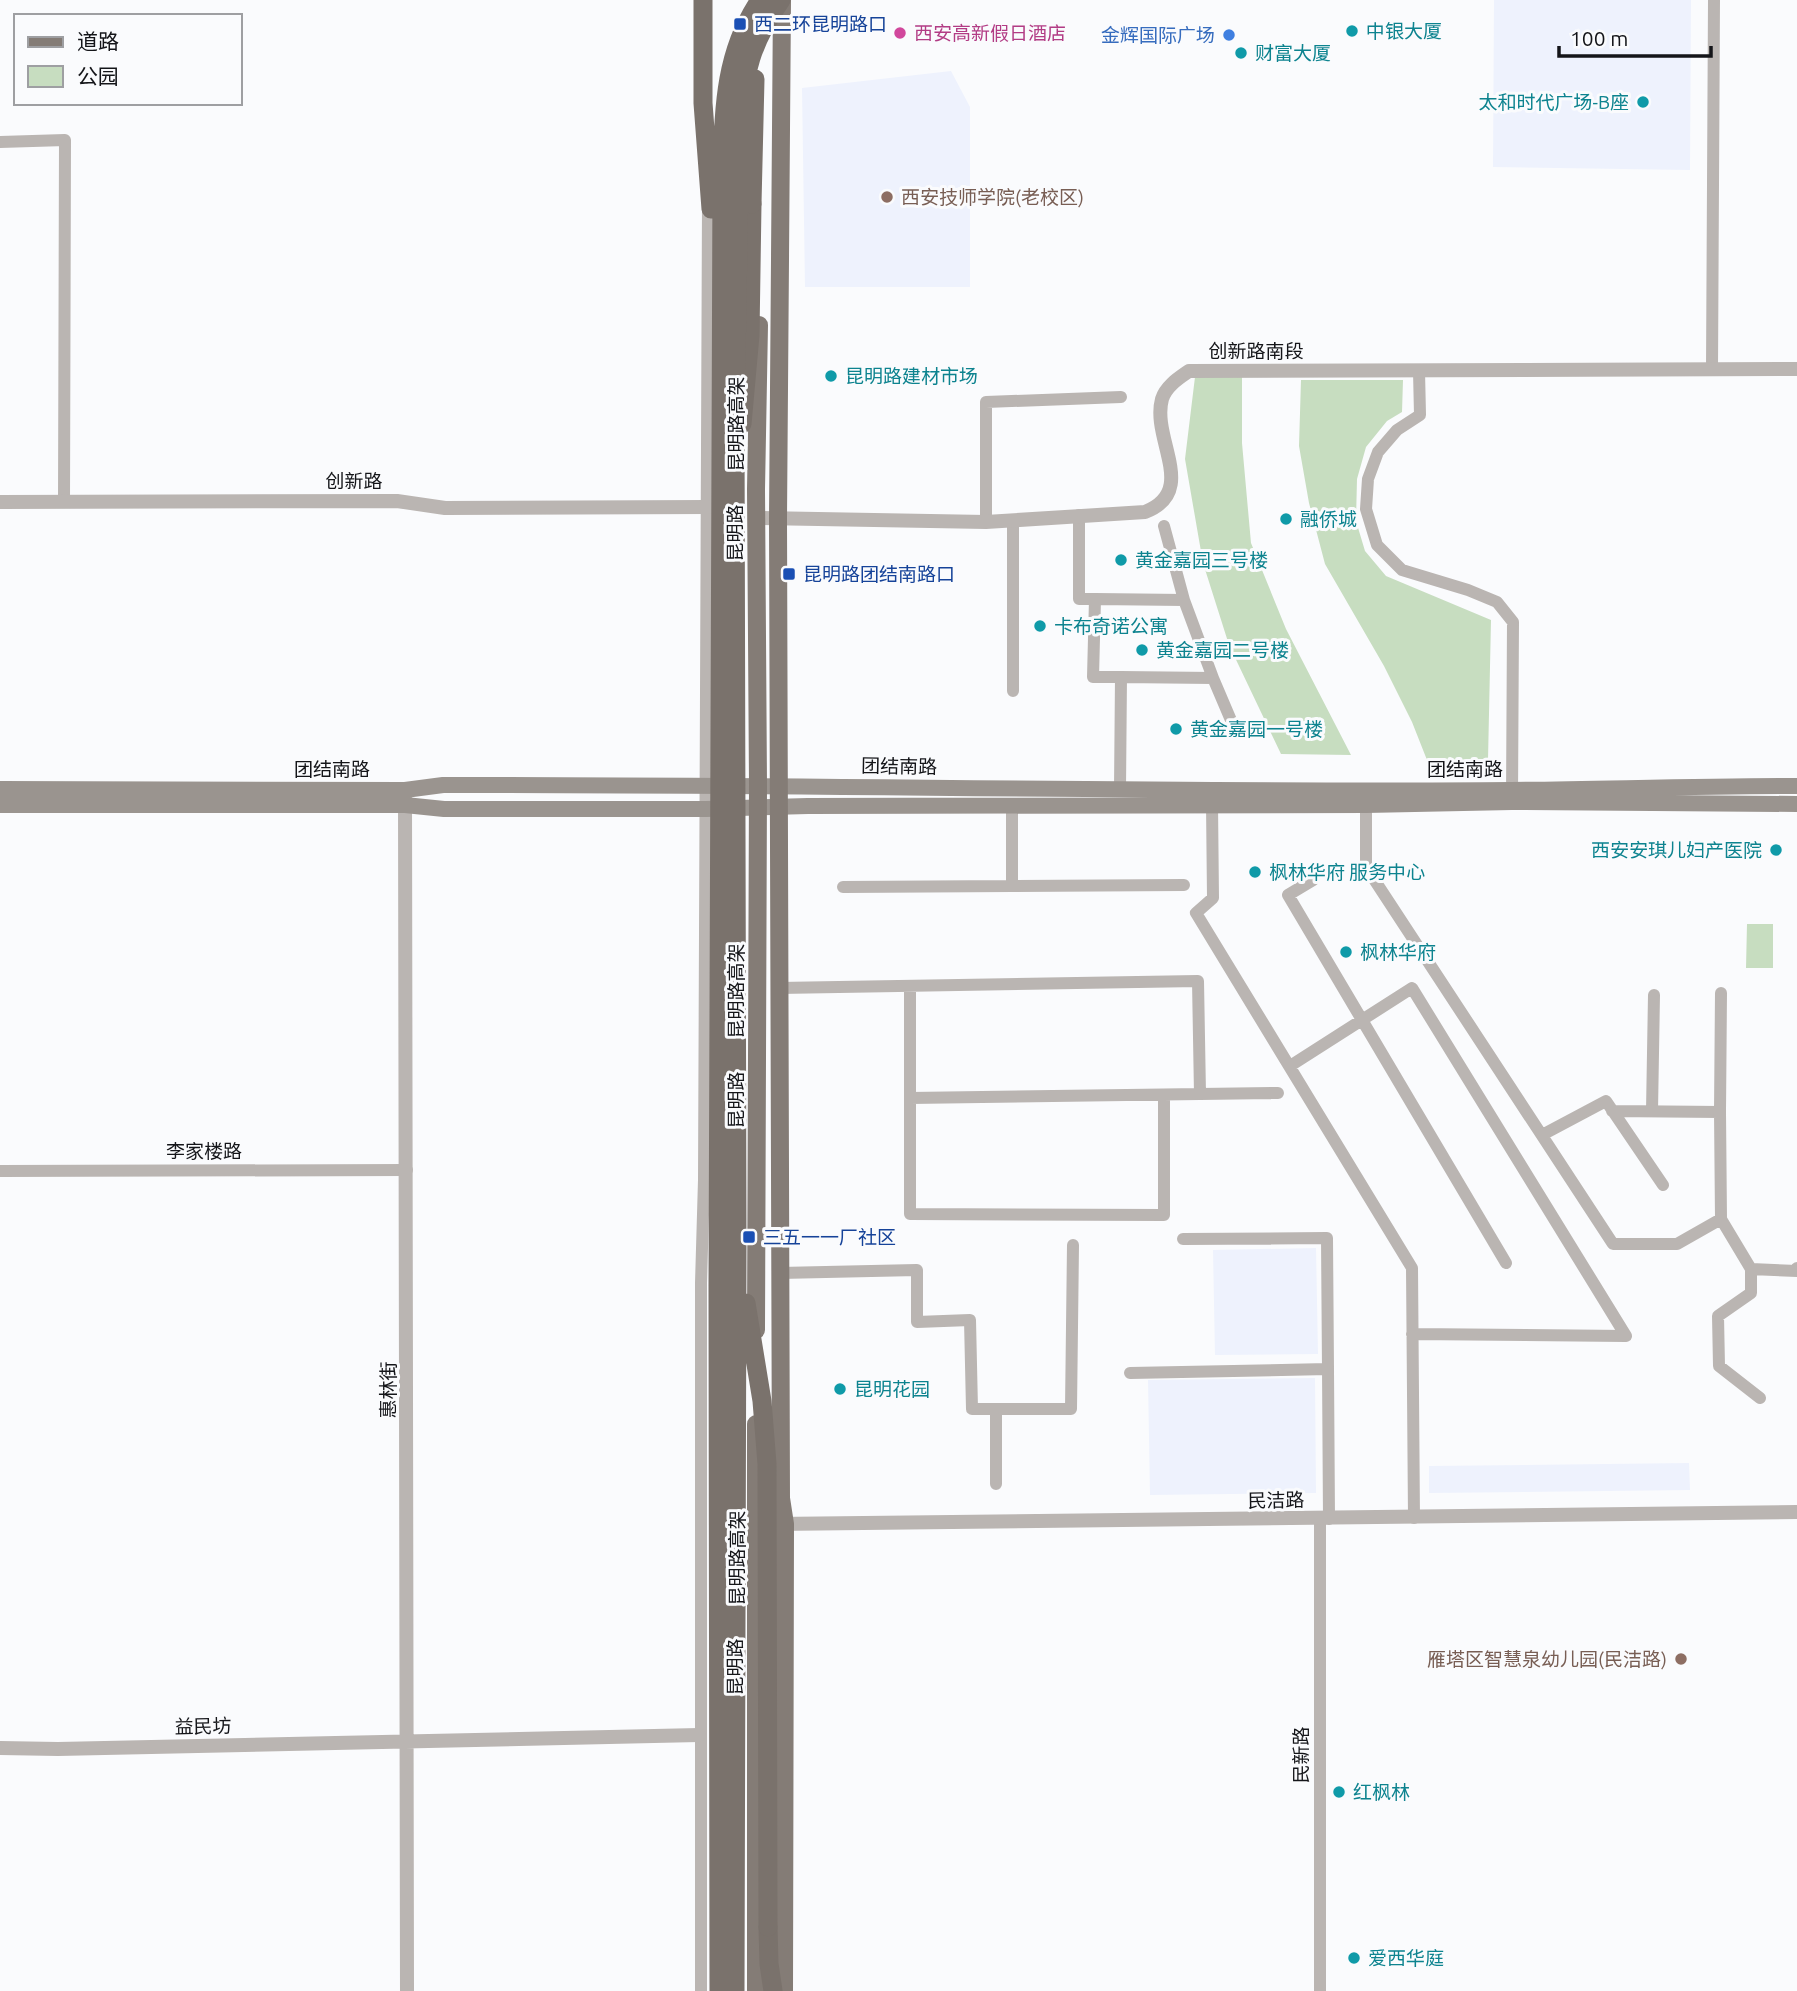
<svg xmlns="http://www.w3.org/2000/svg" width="1797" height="1991" font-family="Ubuntu,'Noto Sans SC',sans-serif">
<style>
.built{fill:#eef2fd}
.green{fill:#c7ddc0}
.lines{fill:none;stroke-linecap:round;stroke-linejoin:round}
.minor{stroke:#bab5b2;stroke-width:12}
.tertiary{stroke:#bab5b2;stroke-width:14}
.secondary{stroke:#9a948f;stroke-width:16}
.primary{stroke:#847c76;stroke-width:18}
.trunk{stroke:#7a726c;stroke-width:19}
.trunk-bridge{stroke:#7a726c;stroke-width:19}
.transit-dot{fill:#1a4fb4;stroke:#fafbfd;stroke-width:2.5}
.culture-dot{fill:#0f9aa8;stroke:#fafbfd;stroke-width:2.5}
.hotel-dot{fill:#d1479c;stroke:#fafbfd;stroke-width:2.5}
.shop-dot{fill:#3f7fe0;stroke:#fafbfd;stroke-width:2.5}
.education-dot{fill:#8d6e63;stroke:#fafbfd;stroke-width:2.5}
.labels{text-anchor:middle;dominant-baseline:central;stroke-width:6;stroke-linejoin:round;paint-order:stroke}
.transit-label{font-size:19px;fill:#164399;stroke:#fafbfd;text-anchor:start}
.culture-label{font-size:19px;fill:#0d838f;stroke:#fafbfd;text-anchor:start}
.hotel-label{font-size:19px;fill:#b23c85;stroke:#fafbfd;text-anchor:start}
.shop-label{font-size:19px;fill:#366cbe;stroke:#fafbfd;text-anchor:end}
.education-label{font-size:19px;fill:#785e54;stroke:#fafbfd;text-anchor:start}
.street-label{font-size:19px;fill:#141519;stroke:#fafbfd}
</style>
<rect width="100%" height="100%" fill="#fafbfd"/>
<path class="built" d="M1494 0H1691L1690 170 1493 167Z
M951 71 970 107V287H805L802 88Z
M1316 1248 1318 1354 1215 1355 1213 1250Z
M1315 1378 1316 1493 1150 1495 1148 1380Z
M1689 1463 1690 1490 1429 1493V1466Z"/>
<path class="green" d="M1195 377H1242V443L1251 543 1286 629 1351 755 1281 754 1229 645 1203 563 1185 459Z
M1301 380H1403L1402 412 1387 421 1366 447 1357 479 1356 521 1365 551 1386 576 1491 620 1488 760H1427L1412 722 1384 666 1325 564 1309 503 1299 446Z
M1747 924H1773V968H1746Z"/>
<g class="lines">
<path class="minor" d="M0 142 65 140 64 502
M1712 369 1714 0
M1419 371 1420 415 1397 430 1378 452 1368 479 1366 509 1377 545 1402 570 1468 590 1497 602 1513 622 1512 798
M1079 515V599H1095L1093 677H1121L1120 789
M986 522V402L1121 397
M1164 526 1184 600 1213 678 1236 732
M1095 599 1184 600
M1121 677 1213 678
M1013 691V520
M1212 804 1213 898 1196 913 1412 1268 1414 1518
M1012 805V886L1184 885
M1366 805V867L1613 1244H1677L1721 1219
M1313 880 1288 895 1506 1263
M843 887 1012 886
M779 988 1198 981 1200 1094 910 1098V986
M1290 1066 1412 988 1626 1336
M1200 1094 1278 1093
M910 1098V1214L1164 1215V1095
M1612 1111 1720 1112 1721 993
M1652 1111 1654 995
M1720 1112 1721 1219 1751 1269 1797 1271V1268
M1542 1135 1606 1101 1663 1185
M0 1171 407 1170
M1183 1239 1327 1238 1328 1369
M1751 1269V1293L1718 1316 1719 1366 1760 1398
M780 1273 917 1270V1322L970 1320 972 1409H1071L1073 1245
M1412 1334 1626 1336
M1130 1373 1328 1369 1329 1519
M996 1409V1484
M1320 1518V1991
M701 1991V1283L704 1180 708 203"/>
<path class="tertiary" d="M0 502 397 501 445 508 708 507
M756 518 986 522 1145 512C1199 491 1151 439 1162 399 1166 386 1179 378 1189 371L1797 369
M405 795 407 1991
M775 1524 1797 1512
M0 1748 58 1749 699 1735"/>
<path class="secondary" d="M0 789 405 790 443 785C799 784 1155 793 1511 790 1607 789 1702 786 1797 786
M0 805H405L444 809H706L808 806 1366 805 1512 802 1797 804"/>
<path class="primary" d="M782 0 778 519 781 1498 785 1524 784 1991
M756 1330 758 785 756 489 759 325
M756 1424V1991"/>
<path class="trunk" d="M742 424 750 335 752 204
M768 1927 769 1964 773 1991"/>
<path class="trunk-bridge" d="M703 0V103L711 209
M752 204 755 79
M746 1303 762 1401 767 1464 768 1927
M719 1991 718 1286 722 177C724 113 723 55 760 0
M735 1991 737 1243 735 423 740 123C743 74 752 41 781 0"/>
</g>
<g class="transit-dot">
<rect x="733" y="17" width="14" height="14" rx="3.5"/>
<rect x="782" y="567" width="14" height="14" rx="3.5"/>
<rect x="742" y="1230" width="14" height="14" rx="3.5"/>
</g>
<g class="culture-dot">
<circle cx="1352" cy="31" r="7"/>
<circle cx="1241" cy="53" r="7"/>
<circle cx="1643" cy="102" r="7"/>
<circle cx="831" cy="376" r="7"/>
<circle cx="1286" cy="519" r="7"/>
<circle cx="1121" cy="560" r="7"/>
<circle cx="1040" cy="626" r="7"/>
<circle cx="1142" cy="650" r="7"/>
<circle cx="1176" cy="729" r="7"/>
<circle cx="1776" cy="850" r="7"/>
<circle cx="1255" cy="872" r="7"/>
<circle cx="1346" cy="952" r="7"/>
<circle cx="840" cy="1389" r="7"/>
<circle cx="1339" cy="1792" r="7"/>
<circle cx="1354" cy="1958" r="7"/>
</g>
<circle class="hotel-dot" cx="900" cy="33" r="7"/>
<circle class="shop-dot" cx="1229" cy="35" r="7"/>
<g class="education-dot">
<circle cx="887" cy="197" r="7"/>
<circle cx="1681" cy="1659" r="7"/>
</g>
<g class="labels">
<g class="transit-label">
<text x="754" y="24">西二环昆明路口</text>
<text x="803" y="574">昆明路团结南路口</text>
<text x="763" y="1237">三五一一厂社区</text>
</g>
<g class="culture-label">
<text x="1366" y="31">中银大厦</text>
<text x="1255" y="53">财富大厦</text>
<text x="1629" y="102" text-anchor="end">太和时代广场-B座</text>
<text x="845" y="376">昆明路建材市场</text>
<text x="1300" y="519">融侨城</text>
<text x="1135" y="560">黄金嘉园三号楼</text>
<text x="1054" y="626">卡布奇诺公寓</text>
<text x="1156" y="650">黄金嘉园二号楼</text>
<text x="1190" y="729">黄金嘉园一号楼</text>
<text x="1762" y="850" text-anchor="end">西安安琪儿妇产医院</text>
<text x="1269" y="872">枫林华府 服务中心</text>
<text x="1360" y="952">枫林华府</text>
<text x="854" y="1389">昆明花园</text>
<text x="1353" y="1792">红枫林</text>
<text x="1368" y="1958">爱西华庭</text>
</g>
<g class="hotel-label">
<text x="914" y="33">西安高新假日酒店</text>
</g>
<g class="shop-label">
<text x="1215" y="35">金辉国际广场</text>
</g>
<g class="education-label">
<text x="901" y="197">西安技师学院(老校区)</text>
<text x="1667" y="1659" text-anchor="end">雁塔区智慧泉幼儿园(民洁路)</text>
</g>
<g class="street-label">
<text x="1256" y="351">创新路南段</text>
<text transform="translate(736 424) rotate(-90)">昆明路高架</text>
<text x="354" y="481">创新路</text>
<text transform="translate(735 533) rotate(-90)">昆明路</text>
<text transform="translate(899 766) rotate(1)">团结南路</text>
<text x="332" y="769">团结南路</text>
<text x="1465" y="769">团结南路</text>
<text transform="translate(736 991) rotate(-90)">昆明路高架</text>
<text transform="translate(736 1100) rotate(-90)">昆明路</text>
<text x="204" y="1151">李家楼路</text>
<text transform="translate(388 1390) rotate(-90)">惠林街</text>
<text transform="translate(1276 1500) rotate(-1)">民洁路</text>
<text transform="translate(737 1558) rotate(-90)">昆明路高架</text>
<text transform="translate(735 1667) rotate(-90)">昆明路</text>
<text transform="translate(203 1726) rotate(-1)">益民坊</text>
<text transform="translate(1301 1755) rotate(-90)">民新路</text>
</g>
</g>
<rect x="14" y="14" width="228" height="91" fill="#fafbfd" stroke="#9e9fa2" stroke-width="2"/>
<rect x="28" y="37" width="35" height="10" fill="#847c76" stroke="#9e9fa2" stroke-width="2"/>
<text x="77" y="49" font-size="21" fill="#141519">道路</text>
<rect x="28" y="66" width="35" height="21" fill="#c7ddc0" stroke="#9e9fa2" stroke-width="2"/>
<text x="77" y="84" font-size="21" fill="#141519">公园</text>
<path d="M1559 46v10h152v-10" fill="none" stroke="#141519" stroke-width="3.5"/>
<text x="1570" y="46" font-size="21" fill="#141519" stroke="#fafbfd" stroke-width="5" paint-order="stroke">100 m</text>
</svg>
